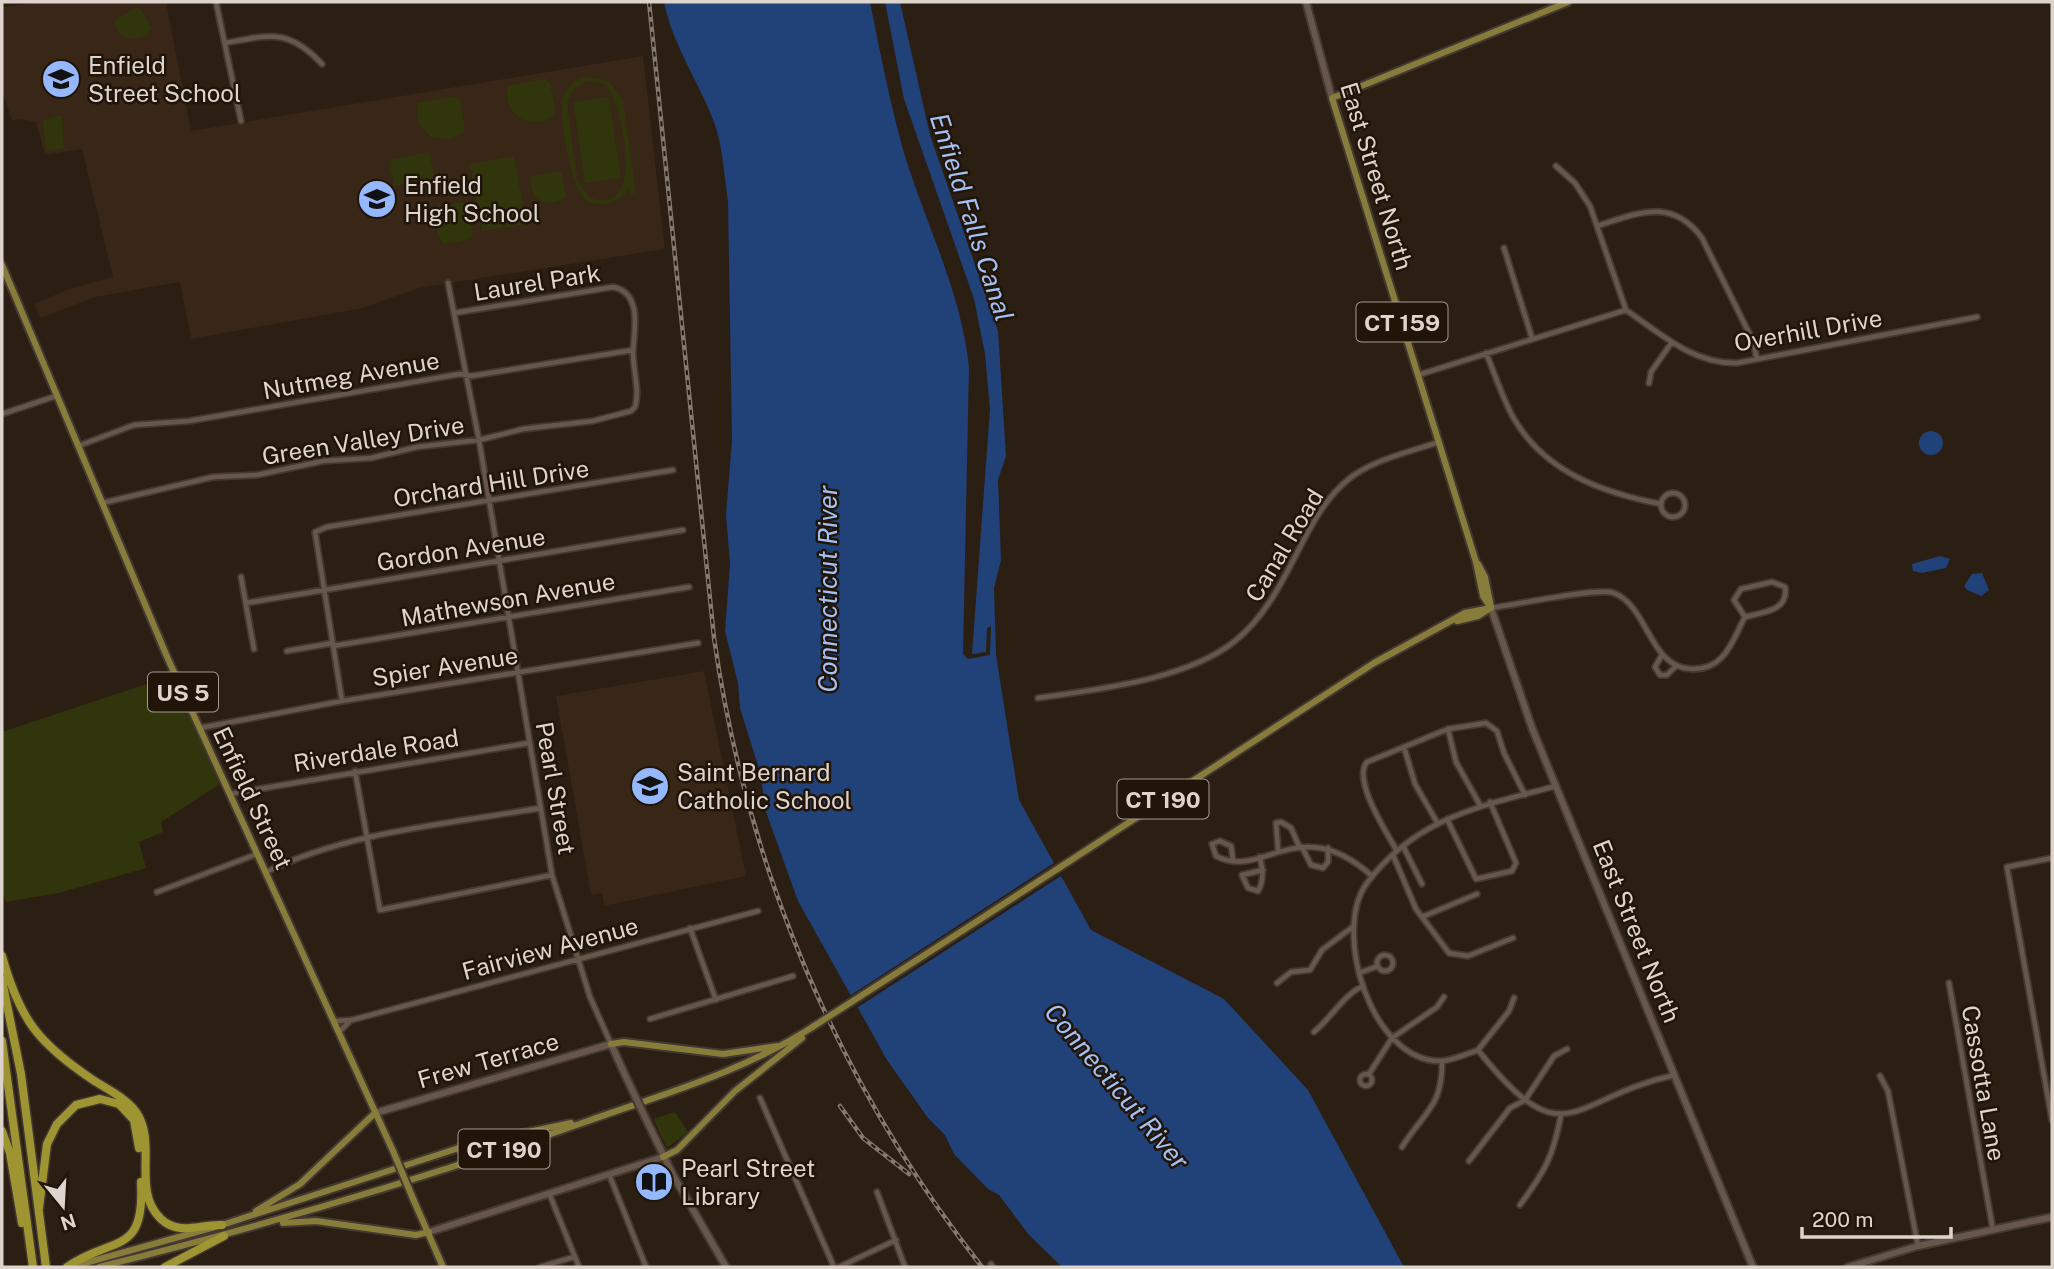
<svg xmlns="http://www.w3.org/2000/svg" width="2054" height="1269" font-family="'Public Sans',sans-serif">
<style>
.built{fill:#382616}
.green{fill:#31350b;fill-rule:evenodd}
.water{fill:#214179}
.pier{fill:#2b1e13}
.lines{fill:none;stroke-linecap:round;stroke-linejoin:round}
.street-casing{stroke:#433932;stroke-width:8}
.secondary-casing{stroke:#433932;stroke-width:10}
.primary-casing{stroke:#433932;stroke-width:10}
.highway-casing{stroke:#433932;stroke-width:11}
.street{stroke:#66574a;stroke-width:4.5}
.secondary{stroke:#66574a;stroke-width:6}
.primary{stroke:#887c3b;stroke-width:6}
.highway{stroke:#9e9431;stroke-width:8}
.rail-casing{stroke:#847970;stroke-width:4.5}
.rail{stroke:#21150a;stroke-width:2;stroke-dasharray:5;stroke-linecap:butt}
.secondary-bridge-casing{stroke:#433932;stroke-width:10;stroke-linecap:butt}
.primary-bridge-casing{stroke:#433932;stroke-width:10;stroke-linecap:butt}
.secondary-bridge{stroke:#66574a;stroke-width:6}
.primary-bridge{stroke:#887c3b;stroke-width:6}
.labels{text-anchor:middle;dominant-baseline:central;stroke-width:5;stroke-linejoin:round;paint-order:stroke}
.shield{fill:#21150a;stroke:#a59b92;stroke-width:2}
.shield-label{font-size:23px;font-weight:bold;fill:#ddd4cd}
.poi-label{font-size:24px;fill:#ddd4cd;stroke:#21150a;text-anchor:start}
.street-label{font-size:24px;fill:#ddd4cd;stroke:#21150a}
.water-label{font-size:26px;font-style:italic;fill:#a3c1f4;stroke:#21150a}
</style>
<rect width="100%" height="100%" fill="#2b1e13"/>
<path class="built" d="M40 2H166L191 131 643 56 665 249 419 288 363 308 191 339 180 282 95 297 41 318 34 304 69 289 113 277 82 149 45 155 36 122 21 119 12 121 2 90V7Z
M704 671 746 876 604 906 602 893 591 895 556 696Z"/>
<path class="green" d="M136 8 141 9 152 28C140 45 118 42 114 21Z
M587 76 609 81 623 101 636 193 630 194 628 189C617 205 601 209 584 199 571 186 558 116 563 97 567 85 576 79 587 76ZM588 81 605 84C621 98 649 222 589 197L577 179 567 104 573 89Z
M545 79 550 83 556 114C533 134 502 116 508 86Z
M454 96 460 100 465 131 451 140 431 137 418 123 417 103Z
M609 97 621 178 585 183 573 102Z
M62 115 64 148 46 151 43 120Z
M429 152 435 178 394 186 389 160Z
M514 156 526 224 482 231 470 164Z
M558 171 562 174 566 197C548 211 527 199 531 176Z
M459 202 468 204 473 234 470 239 443 244C430 226 438 206 459 202Z
M171 676 220 784 161 822 163 832 139 842 146 868 59 893 6 902 2 890V732Z
M675 1112 688 1132 667 1148 653 1119Z"/>
<path class="water" d="M664 2H870C880 52 890 103 904 153 926 225 961 291 969 367L963 654 968 659 990 655 991 626 987 628 986 652 972 654 990 409 985 354 974 299 904 99 885 2H900L930 135 998 331 1006 456 998 480 1001 560 994 588 996 655 1019 800 1091 930 1224 999 1308 1090 1404 1267H1062L1029 1235 999 1195 988 1189 954 1154 945 1135 928 1118 887 1060 798 901 766 812 760 772 740 708 738 683 725 631 730 564 726 515 732 440 728 201C724 175 723 147 714 122 698 80 673 46 664 2Z
M1919 443a12 12 0 1 1 24 0a12 12 0 1 1-24 0Z
M1940 556 1950 559 1946 568 1922 573 1913 571 1912 564Z
M1982 573 1989 590 1981 596 1967 590 1964 586 1972 574Z"/>
<path class="pier" d="M1057 861 1064 874 855 1009 848 997Z"/>
<g class="lines">
<defs>
<path id="street" d="M216 2 241 121
M225 43C270 35 288 28 322 64
M1556 166 1575 183 1590 206 1626 310
M1597 226C1638 213 1672 197 1702 238L1753 341 1757 359
M1504 248 1532 338
M448 283 479 440 552 875 590 997 611 1044
M1486 353C1495 374 1502 397 1513 417 1544 472 1603 493 1661 504
M1418 375 1626 310C1661 334 1693 364 1737 363L1977 317
M1649 383 1651 372 1672 342
M2 414 56 396
M78 446 134 425 189 421 460 374 471 376 633 350
M1661 505a12 12 0 1 1 24 0a12 12 0 1 1-24 0Z
M102 503 213 477 257 475 323 461 371 458 417 447 479 440 523 429 593 421 631 411 635 407C640 391 633 370 633 352 634 331 643 293 613 287L454 313
M241 577 254 649
M246 603 683 530
M1491 608C1514 605 1599 587 1614 593 1649 607 1649 668 1692 669 1725 670 1732 641 1745 617 1763 612 1789 611 1785 587L1772 582 1741 589 1734 600 1745 617
M333 646 689 587
M287 651 333 643
M1662 655 1655 667 1660 675H1667L1676 666
M1038 698C1099 689 1186 680 1235 641 1291 596 1300 517 1350 478 1375 459 1410 452 1439 442
M342 701 315 532 327 527 673 470
M200 728 342 701 698 643
M1448 729 1456 762 1480 805
M1404 747 1415 784 1438 824
M355 771 380 910 552 875
M1556 786C1482 806 1416 817 1367 883 1331 931 1372 1064 1442 1061 1453 1060 1467 1054 1478 1050 1567 1162 1570 1097 1675 1075
M230 794 529 743
M1447 819 1476 879 1512 871 1516 863 1490 802
M1403 846 1422 884
M1302 847 1311 865 1323 868 1328 862V848
M1278 850 1276 823 1281 822 1291 828 1299 846
M1397 851C1387 833 1352 780 1367 762L1448 729 1486 723 1497 731 1504 753 1525 795
M1393 855 1416 909 1449 953 1468 956 1513 938
M1260 857C1262 868 1265 880 1258 891L1248 888 1242 875 1263 870
M2052 858 2007 867 2052 1120
M1233 860 1231 846 1220 841 1212 844 1216 856C1263 881 1298 810 1372 876
M266 872C350 831 449 824 540 808
M157 892 257 854
M1422 917 1477 894
M690 928 716 1000
M1377 963a8 8 0 1 1 16 0a8 8 0 1 1-16 0Z
M1359 973 1378 966
M1277 983 1291 972 1310 970 1322 950 1354 926
M1949 983 1993 1230
M650 1019 793 976
M335 1021 352 1020 758 911
M340 1031 351 1020
M1314 1032C1331 1018 1343 996 1361 987
M1478 1050 1509 1011 1514 998
M1360 1080a6 6 0 1 1 12 0a6 6 0 1 1-12 0Z
M1369 1074 1392 1038 1437 1007 1444 997
M1880 1076 1888 1091 1918 1246
M760 1098 834 1267
M1402 1147C1424 1112 1443 1106 1442 1061
M1469 1161 1510 1108 1525 1100 1554 1056 1567 1049
M609 1174 646 1267
M877 1192 905 1267
M549 1193 579 1267
M1520 1205C1545 1171 1553 1157 1561 1115
M991 1264 993 1267
M540 1267 574 1257
M839 1267 896 1240"/>
<path id="secondary" d="M1306 2 1332 98
M1491 608 1532 728 1753 1267
M375 1113 611 1044 626 1077
M644 1115 673 1175 726 1267
M429 1232 663 1157
M1848 1267 1918 1246 2052 1217"/>
<path id="primary" d="M2 265 168 659 393 1151
M1478 564 1485 577 1491 607
M1491 608 1483 596 1476 562 1332 98 1568 2
M1457 621 1478 616 1489 609
M962 931 1374 663 1465 613 1491 608
M611 1044 624 1042 723 1054 778 1046
M663 1157 677 1150 735 1091 802 1038
M414 1201 443 1267
M256 1211 300 1184 375 1113
M283 1223 316 1221 416 1235 429 1232
M71 1267 222 1225 471 1144 571 1123
M99 1267C263 1226 425 1179 585 1122 663 1094 743 1072 814 1026"/>
<path id="highway" d="M2 956C20 1020 38 1043 93 1080 107 1089 126 1098 136 1112 158 1143 131 1191 161 1219 179 1236 200 1224 222 1225
M2 980 21 1074 46 1267
M2 1041 33 1267
M2 1131 10 1153 22 1223
M39 1208 47 1144 57 1124 76 1105 100 1099 119 1104 134 1120 139 1148
M67 1267C113 1235 145 1257 141 1182
M165 1267 224 1236"/>
</defs>
<use href="#street" class="street-casing"/>
<use href="#secondary" class="secondary-casing"/>
<use href="#primary" class="primary-casing"/>
<use href="#highway" class="highway-casing"/>
<use href="#street" class="street"/>
<use href="#secondary" class="secondary"/>
<use href="#primary" class="primary"/>
<use href="#highway" class="highway"/>
<defs>
<path id="rail" d="M649 2 714 638C747 869 838 1084 982 1267
M840 1106 863 1138 909 1174"/>
</defs>
<use href="#rail" class="rail-casing"/>
<use href="#rail" class="rail"/>
<defs>
<path id="secondary-bridge" d="M626 1077 644 1115"/>
<path id="primary-bridge" d="M814 1026 962 931
M393 1151 414 1201"/>
</defs>
<use href="#secondary-bridge" class="secondary-bridge-casing"/>
<use href="#primary-bridge" class="primary-bridge-casing"/>
<use href="#secondary-bridge" class="secondary-bridge"/>
<use href="#primary-bridge" class="primary-bridge"/>
</g>
<defs>
<symbol id="school-disc" viewBox="-11 -11 22 22"><circle r="9.5" fill="#94b7fd" stroke="#21150a"/><path d="M0-5L7-2L0 1L-7-2ZM-4 1L0 2.5L4 1V4Q0 6-4 4Z" fill="#111"/></symbol>
<symbol id="library-disc" viewBox="-11 -11 22 22"><circle r="9.5" fill="#94b7fd" stroke="#21150a"/><path d="M-6-4Q-3-5.5-.7-3.5V5Q-3 3-6 4ZM6-4Q3-5.5 .7-3.5V5Q3 3 6 4Z" fill="#111"/></symbol>
</defs>
<g fill-rule="evenodd">
<use href="#school-disc" x="39" y="57" width="44" height="44"/>
<use href="#school-disc" x="355" y="177" width="44" height="44"/>
<use href="#school-disc" x="628" y="764" width="44" height="44"/>
<use href="#library-disc" x="632" y="1160" width="44" height="44"/>
</g>
<g class="labels">
<g class="shield">
<rect x="1356.5" y="302.5" width="91" height="39" rx="5"/>
<rect x="148" y="672.5" width="70" height="39" rx="5"/>
<rect x="1117.5" y="779.5" width="91" height="39" rx="5"/>
<rect x="458.5" y="1129.5" width="91" height="39" rx="5"/>
</g>
<g class="shield-label">
<text x="1402" y="322">CT 159</text>
<text x="183" y="692">US 5</text>
<text x="1163" y="799">CT 190</text>
<text x="504" y="1149">CT 190</text>
</g>
<g class="poi-label">
<text x="88" y="65">Enfield<tspan x="88" dy="28">Street School</tspan></text>
<text x="404" y="185">Enfield<tspan x="404" dy="28">High School</tspan></text>
<text x="677" y="772">Saint Bernard<tspan x="677" dy="28">Catholic School</tspan></text>
<text x="681" y="1168">Pearl Street<tspan x="681" dy="28">Library</tspan></text>
</g>
<g class="street-label">
<text transform="translate(1377 176) rotate(73)">East Street North</text>
<text transform="translate(537 282) rotate(-9)">Laurel Park</text>
<text transform="translate(1808 330) rotate(-10)">Overhill Drive</text>
<text transform="translate(351 375) rotate(-10)">Nutmeg Avenue</text>
<text transform="translate(363 440) rotate(-9)">Green Valley Drive</text>
<text transform="translate(491 483) rotate(-9)">Orchard Hill Drive</text>
<text transform="translate(1284 545) rotate(-59)">Canal Road</text>
<text transform="translate(461 549) rotate(-9)">Gordon Avenue</text>
<text transform="translate(508 599) rotate(-10)">Mathewson Avenue</text>
<text transform="translate(445 666) rotate(-9)">Spier Avenue</text>
<text transform="translate(376 750) rotate(-9)">Riverdale Road</text>
<text transform="translate(556 788) rotate(80)">Pearl Street</text>
<text transform="translate(253 798) rotate(65)">Enfield Street</text>
<text transform="translate(1637 931) rotate(68)">East Street North</text>
<text transform="translate(550 948) rotate(-15)">Fairview Avenue</text>
<text transform="translate(488 1060) rotate(-16)">Frew Terrace</text>
<text transform="translate(1984 1083) rotate(80)">Cassotta Lane</text>
</g>
<g class="water-label">
<text transform="translate(972 217) rotate(72)">Enfield Falls Canal</text>
<text transform="translate(827 589) rotate(-90)">Connecticut River</text>
<text transform="translate(1117 1086) rotate(50)">Connecticut River</text>
</g>
</g>
<rect width="2054" height="1269" fill="none" stroke="#ddd4cd" stroke-width="7"/>
<g transform="translate(63 1206) rotate(162)" stroke="#21150a" stroke-width="5" paint-order="stroke">
<path d="M0-5L12 26L0 18L-12 26Z" fill="#ddd4cd"/>
<text y="-10" font-size="19" font-weight="bold" text-anchor="middle" fill="#ddd4cd">N</text>
</g>
<path d="M1802 1227v10h149v-10" fill="none" stroke="#ddd4cd" stroke-width="3.5"/>
<text x="1812" y="1227" font-size="21" fill="#ddd4cd" stroke="#21150a" stroke-width="5" paint-order="stroke">200 m</text>
</svg>
